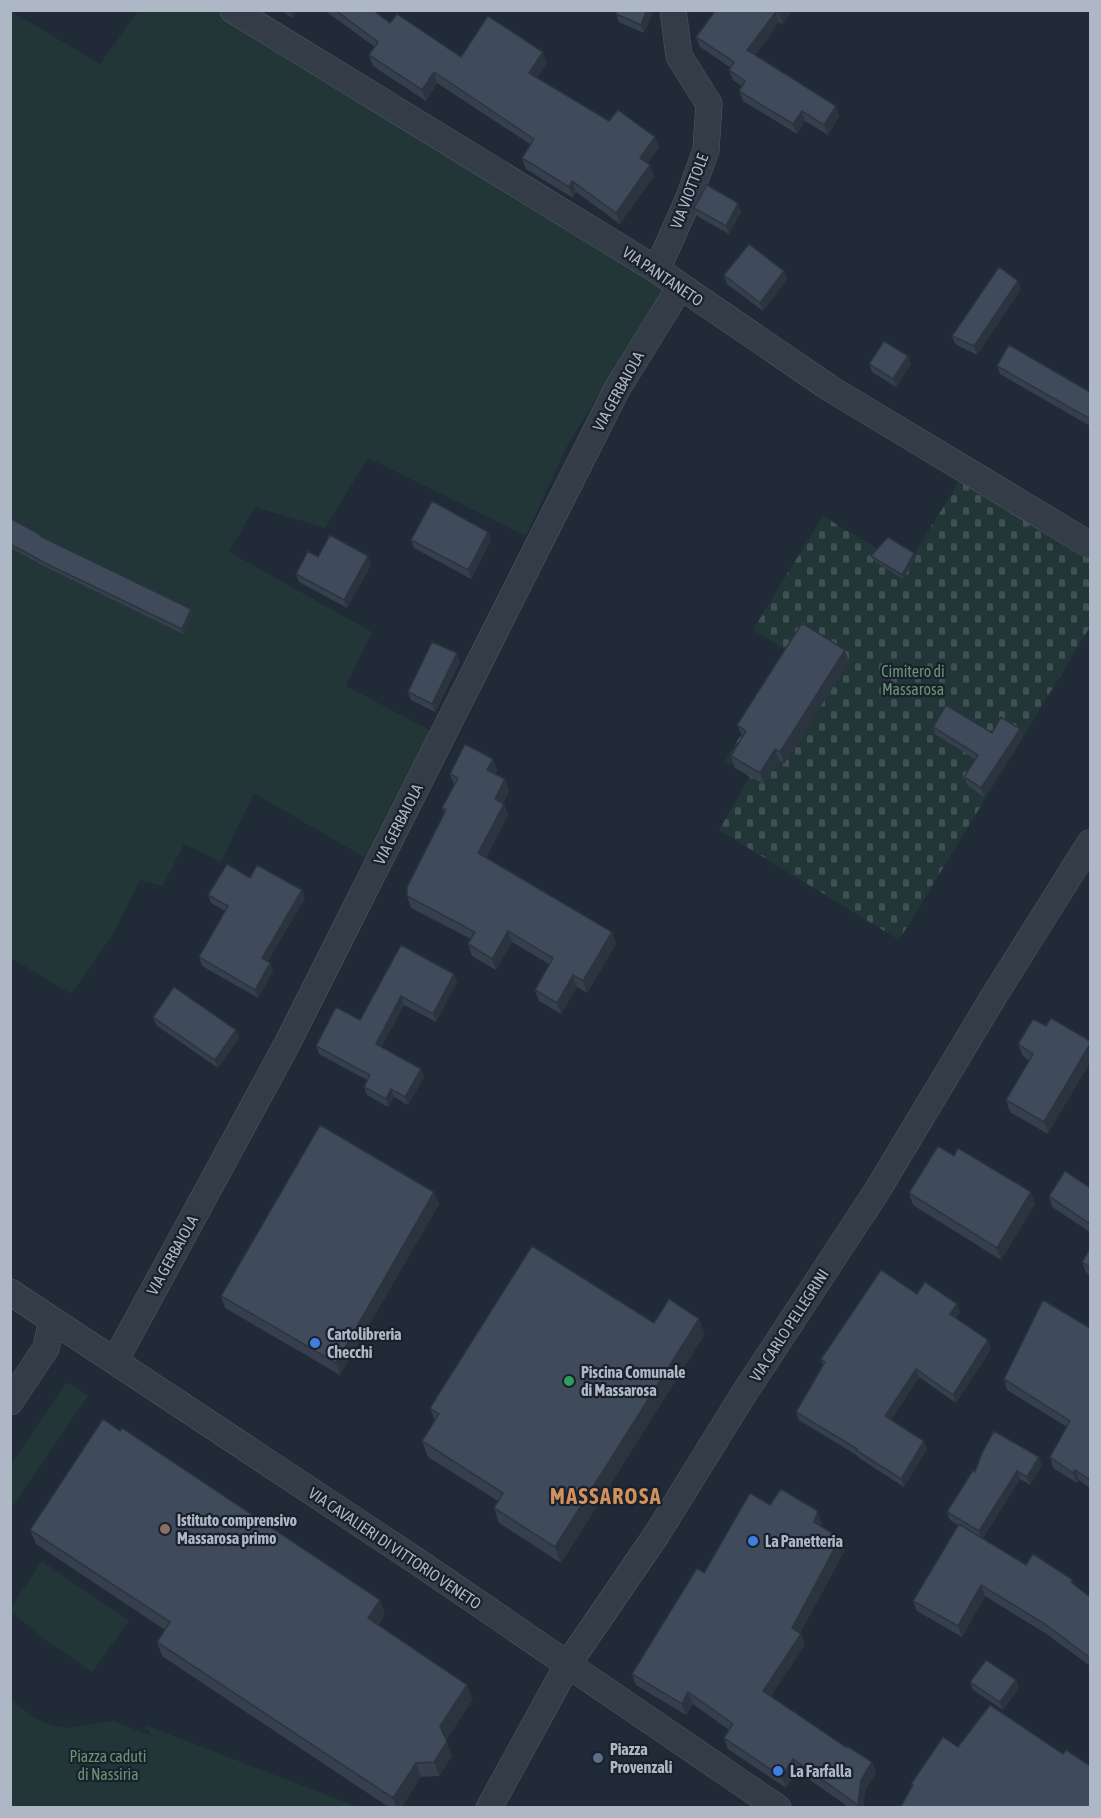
<svg xmlns="http://www.w3.org/2000/svg" width="1101" height="1818" font-family="'Asap Condensed',sans-serif">
<style>
.green{fill:#223638}
.cemetery{fill:url(#cemetery-stones)}
.lines{fill:none;stroke-linecap:round;stroke-linejoin:round}
.minor-casing{stroke:#515a66;stroke-width:27}
.minor{stroke:#343c48;stroke-width:26}
.wall{fill:#36404d}
.shaded-wall{fill:#2c343f}
.building{fill:#3f4a5a;stroke:#2c343f;stroke-width:1.5}
.shop-dot{fill:#3f7fe0;stroke:#1a212c;stroke-width:2}
.leisure-dot{fill:#2e9e5b;stroke:#1a212c;stroke-width:2}
.education-dot{fill:#8d6e63;stroke:#1a212c;stroke-width:2}
.service-dot{fill:#5c6f8a;stroke:#1a212c;stroke-width:2}
.labels{text-anchor:middle;dominant-baseline:central;stroke-width:4.5;stroke-linejoin:round;paint-order:stroke}
.street-label{font-size:16px;fill:#aeb7c5;stroke:#1a212c}
.park-label{font-size:16px;fill:#669572;stroke:#1a212c}
.poi-label{font-size:16px;font-weight:bold;fill:#aeb7c5;stroke:#1a212c;text-anchor:start}
.district-label{font-size:22px;font-weight:bold;letter-spacing:1.5px;fill:#d2915c;stroke:#1a212c}
</style>
<defs>
<pattern id="cemetery-stones" width="16" height="16" patternUnits="userSpaceOnUse" patternTransform="scale(1.5)"><rect width="16" height="16" fill="#223638"/><path d="M2 7V4a2 2 0 0 1 4 0v3zM10 15v-3a2 2 0 0 1 4 0v3z" fill="#405153"/></pattern>
</defs>
<rect width="100%" height="100%" fill="#212a37"/>
<path class="green" d="M11 11 100 64 138 11H221L663 289 566 448 526 536 368 458 325 528 255 507 229 552 372 632 346 686 439 735 369 860 254 793 221 862 184 844 163 886 140 880 112 936 71 994 11 958Z
M67 1382 88 1396 11 1508V1465Z
M42 1561 129 1621 92 1672 49 1642 11 1612V1607Z
M10 1699 35 1718 52 1726 67 1728 113 1721 152 1736 145 1725 358 1807H11Z"/>
<path class="cemetery" d="M962 477 1090 556V627L899 940 719 830 750 777 725 761 791 653 753 630 823 516 882 552 913 556Z"/>
<g class="lines">
<defs>
<path id="minor" d="M233 10 657 270 831 389 1090 545
M657 270 688 200 706 150 709 104 679 56 673 10
M10 1292 415 1560 778 1808
M115 1361 286 1046 617 389 680 287
M10 1402 46 1348 52 1321
M489 1808 568 1664 657 1534 743 1395 877 1191 994 996 1090 843"/>
</defs>
<use href="#minor" class="minor-casing"/>
<use href="#minor" class="minor"/>
</g>
<path class="wall" d="M281 10H297L292 18Z
M324 10H373L390 23 461 57 547 63 537 77 609 121 655 137 659 147 647 164 654 176 620 224 576 192 573 198 526 169 522 158 530 144 437 83 426 101 373 66 369 55 375 47Z
M654 10 644 33 619 22 616 14Z
M716 10H793L782 24 779 22 755 55 836 106 839 116 828 135 805 121 797 134 743 101 739 91 742 86 733 80 729 70 731 68 700 47 696 37Z
M738 203 741 212 729 234 697 216 694 208Z
M784 271 787 279 763 311 727 284 724 275Z
M1018 281 1021 289 977 355 955 344 952 336Z
M869 364H911L896 387 872 372Z
M997 366 1090 392V426L1000 374Z
M10 518 41 535 42 537 191 609 192 614 183 634 48 568 10 548Z
M488 532 491 540 471 579 414 548 411 540Z
M871 556 916 557 903 579 873 560Z
M318 557 371 565 347 608 299 582 296 574Z
M845 650 849 662 784 764 779 760 764 784 735 768 731 756 743 737 737 725Z
M460 662 435 712 411 700 408 692Z
M933 727 992 733 1023 737 984 797 967 785 964 777 975 759 936 735Z
M493 759 497 770 495 774 505 779 509 791 503 803 504 804 508 815 486 858 612 932 616 944 587 993 577 987 561 1014 539 1001 535 990 549 964 512 942 496 970 472 956 468 944 471 939 411 908 407 896 444 814 442 808 454 785 450 774Z
M250 878 305 898 268 961 270 963 273 971 258 998 202 966 199 957 225 911 211 903 208 895Z
M401 945 454 974 457 982 436 1022 404 1005 381 1047 421 1069 424 1077 408 1105 394 1097 388 1107 367 1095 364 1087 367 1080 319 1054 316 1046 360 1020Z
M153 1017 236 1030 239 1038 218 1068 156 1025Z
M1046 1026 1048 1134 1010 1112 1006 1100 1029 1061 1023 1056 1018 1044Z
M954 1156 1035 1204 1001 1260 913 1205 909 1193Z
M1090 1188V1232L1052 1207 1049 1196Z
M434 1192 439 1204 340 1375 225 1308 221 1296Z
M1090 1249V1276L1086 1272 1082 1262Z
M917 1294 960 1312 956 1318 991 1349 956 1403 919 1377 891 1420 927 1449 904 1487 859 1458 858 1456 799 1420 796 1412 823 1366 821 1359Z
M654 1323 705 1334 561 1563 499 1523 494 1508 498 1501 428 1457 422 1441 435 1421 430 1408Z
M1090 1328V1488L1079 1480 1077 1483 1053 1468 1050 1457 1067 1427 1007 1390 1004 1379Z
M1042 1465 1030 1485 1020 1479 983 1538 1026 1565 1075 1585 1090 1597V1666L1048 1635 985 1596 962 1637 917 1611 913 1601 958 1525 950 1520 947 1512 975 1472Z
M770 1505 822 1523 821 1526 845 1550 800 1633 801 1634 805 1645 771 1696 846 1747 872 1762 876 1773 865 1791 863 1808H850L797 1771 786 1788 728 1749 724 1738 729 1730 693 1704 686 1715 636 1685 632 1674 704 1573Z
M30 1530 385 1614 378 1625 473 1699 446 1740 452 1756 439 1776 421 1777 401 1808H390L162 1656 157 1642 165 1630 36 1544Z
M970 1682 1019 1688 1003 1710 973 1690Z"/>
<path class="shaded-wall" d="M289 10H297L292 18Z
M647 10H654L644 33 641 25Z
M781 10H793L782 24 779 14Z
M776 12 779 22 751 60 747 50Z
M543 52 547 63 533 83 529 73Z
M434 72 437 83 426 101 422 90Z
M836 106 839 116 828 135 824 125Z
M802 111 805 121 797 134 793 124Z
M655 137 659 147 644 169 640 158Z
M650 165 654 176 620 224 616 213Z
M572 181 576 192 573 198 569 187Z
M738 203 741 212 729 234 726 226Z
M784 271 787 279 763 311 760 303Z
M1018 281 1021 289 977 355 974 346Z
M908 356 911 364 896 387 893 379Z
M488 532 491 540 471 579 468 570Z
M914 553 916 557 903 579 902 575Z
M368 556 371 565 347 608 344 600Z
M191 609 192 614 183 634 182 629Z
M845 650 849 662 784 764 780 752Z
M457 653 460 662 435 712 432 704Z
M1020 729 1023 737 984 797 981 788Z
M775 749 779 760 764 784 760 773Z
M493 759 497 770 491 781 487 770Z
M505 779 509 791 499 810 495 799Z
M504 804 508 815 482 865 478 853Z
M302 890 305 898 265 966 262 958Z
M508 931 512 942 496 970 492 959Z
M612 932 616 944 587 993 583 981Z
M270 963 273 971 258 998 255 990Z
M454 974 457 982 436 1022 433 1014Z
M573 975 577 987 561 1014 557 1003Z
M401 996 404 1005 379 1052 376 1044Z
M236 1030 239 1038 218 1068 215 1060Z
M1090 1044V1063L1048 1134 1044 1122Z
M421 1069 424 1077 408 1105 405 1097Z
M391 1089 394 1097 388 1107 386 1099Z
M434 1192 439 1204 340 1375 336 1363Z
M1031 1192 1035 1204 1001 1260 997 1248Z
M957 1304 960 1312 953 1322 950 1314Z
M699 1319 705 1334 561 1563 555 1547Z
M988 1340 991 1349 956 1403 953 1395Z
M916 1369 919 1377 888 1424 885 1416Z
M924 1441 927 1449 904 1487 901 1479Z
M1039 1457 1042 1465 1030 1485 1027 1477Z
M1075 1470 1079 1480 1077 1483 1073 1473Z
M1017 1471 1020 1479 982 1539 979 1531Z
M818 1511 822 1523 818 1533 814 1522Z
M840 1538 845 1550 797 1639 792 1628Z
M981 1585 985 1596 962 1637 958 1626Z
M380 1600 385 1614 373 1632 368 1618Z
M801 1634 805 1645 767 1702 763 1691Z
M1016 1680 1019 1688 1003 1710 1000 1702Z
M467 1685 473 1699 445 1741 440 1726Z
M688 1692 693 1704 686 1715 682 1704Z
M447 1742 452 1756 439 1776 434 1762Z
M793 1759 797 1771 786 1788 782 1777Z
M872 1762 876 1773 865 1791 863 1808H859L858 1805 861 1780Z
M416 1763 421 1777 401 1808H396L393 1798Z"/>
<path class="building" d="M335 10H373L390 23 397 14 461 57 488 16 543 52 529 73 609 121 618 110 655 137 640 158 650 165 616 213 572 181 569 187 522 158 534 139 434 72 422 90 369 55 378 42Z
M617 10H647L641 25 616 14Z
M716 10H781L779 14 776 12 747 50 836 106 824 125 802 111 793 124 739 91 745 81 729 70 734 62 696 37Z
M707 185 738 203 726 226 694 208Z
M749 244 784 271 760 303 724 275Z
M999 267 1018 281 974 346 952 336Z
M884 341 908 356 893 379 869 364Z
M1009 345 1090 392V419L997 366Z
M432 501 488 532 468 570 411 540Z
M10 518 41 535 40 536 191 609 182 629 47 564 10 544Z
M330 535 368 556 344 600 296 574 308 551 318 557Z
M888 537 914 553 902 575 871 556Z
M802 623 845 650 780 752 775 749 760 773 731 756 746 731 737 725Z
M432 642 457 653 432 704 408 692Z
M946 705 992 733 1001 717 1020 729 981 788 964 777 978 755 933 727Z
M465 744 493 759 487 770 505 779 495 799 504 804 478 853 612 932 583 981 573 975 557 1003 535 990 553 958 508 931 492 959 468 944 475 932 407 896V887L446 810 442 808 458 778 450 774Z
M227 864 250 878 257 865 302 890 262 958 270 963 255 990 199 957 228 906 208 895Z
M401 945 454 974 433 1014 401 996 376 1044 421 1069 405 1097 391 1089 386 1099 364 1087 370 1075 316 1046 336 1007 360 1020Z
M174 987 236 1030 215 1060 153 1017Z
M1051 1018 1090 1041V1044L1044 1122 1006 1100 1033 1054 1018 1044 1033 1019 1046 1026Z
M320 1125 434 1192 336 1363 221 1296Z
M938 1146 954 1156 958 1148 1031 1192 997 1248 909 1193Z
M1065 1171 1090 1188V1224L1049 1196Z
M532 1246 654 1323 669 1299 699 1319 555 1547 494 1508 503 1493 422 1441 439 1414 430 1408Z
M1090 1249V1268L1082 1262Z
M881 1270 917 1294 925 1282 957 1304 950 1314 988 1340 953 1395 916 1369 885 1416 924 1441 901 1479 856 1450 857 1449 796 1412 825 1362 821 1359Z
M1043 1300 1090 1328V1480L1075 1470 1073 1473 1050 1457 1070 1421 1004 1379Z
M103 1419 120 1431 122 1428 380 1600 368 1618 467 1685 440 1726 447 1742 434 1762 416 1763 393 1798 157 1642 170 1622 30 1530Z
M994 1431 1039 1457 1027 1477 1017 1471 979 1531 947 1512 973 1470 975 1472 982 1453Z
M781 1489 818 1511 814 1522 840 1538 792 1628 801 1634 763 1691 846 1747 847 1746 872 1762 861 1780 858 1805 793 1759 782 1777 724 1738 733 1724 688 1692 682 1704 632 1674 697 1568 704 1573 750 1493 770 1505Z
M959 1524 1026 1565 1033 1554 1073 1580 1071 1582 1090 1597V1655L1089 1657 1045 1624 981 1585 958 1626 913 1601Z
M986 1660 1016 1680 1000 1702 970 1682Z
M990 1705 1063 1754 1066 1750 1090 1766V1808H900L913 1785 911 1784 943 1737 958 1747Z"/>
<g class="shop-dot">
<circle cx="315" cy="1343" r="6"/>
<circle cx="753" cy="1541" r="6"/>
<circle cx="778" cy="1771" r="6"/>
</g>
<circle class="leisure-dot" cx="569" cy="1381" r="6"/>
<circle class="education-dot" cx="165" cy="1529" r="6"/>
<circle class="service-dot" cx="598" cy="1758" r="6"/>
<g class="labels">
<g class="street-label">
<text transform="translate(689 191) rotate(-69)">VIA VIOTTOLE</text>
<text transform="translate(663 276) rotate(34)">VIA PANTANETO</text>
<text transform="translate(618 391) rotate(-61)">VIA GERBAIOLA</text>
<text transform="translate(398 824) rotate(-63)">VIA GERBAIOLA</text>
<text transform="translate(172 1255) rotate(-61)">VIA GERBAIOLA</text>
<text transform="translate(789 1325) rotate(-57)">VIA CARLO PELLEGRINI</text>
<text transform="translate(395 1548) rotate(34)">VIA CAVALIERI DI VITTORIO VENETO</text>
</g>
<g class="park-label">
<text x="913" y="671">Cimitero di<tspan x="913" dy="18">Massarosa</tspan></text>
<text x="108" y="1756">Piazza caduti<tspan x="108" dy="18">di Nassiria</tspan></text>
</g>
<g class="poi-label">
<text x="327" y="1334">Cartolibreria<tspan x="327" dy="18">Checchi</tspan></text>
<text x="581" y="1372">Piscina Comunale<tspan x="581" dy="18">di Massarosa</tspan></text>
<text x="177" y="1520">Istituto comprensivo<tspan x="177" dy="18">Massarosa primo</tspan></text>
<text x="765" y="1541">La Panetteria</text>
<text x="610" y="1749">Piazza<tspan x="610" dy="18">Provenzali</tspan></text>
<text x="790" y="1771">La Farfalla</text>
</g>
<g class="district-label">
<text x="606" y="1496">MASSAROSA</text>
</g>
</g>
<rect width="1101" height="1818" fill="none" stroke="#aeb7c5" stroke-width="24"/>
</svg>
